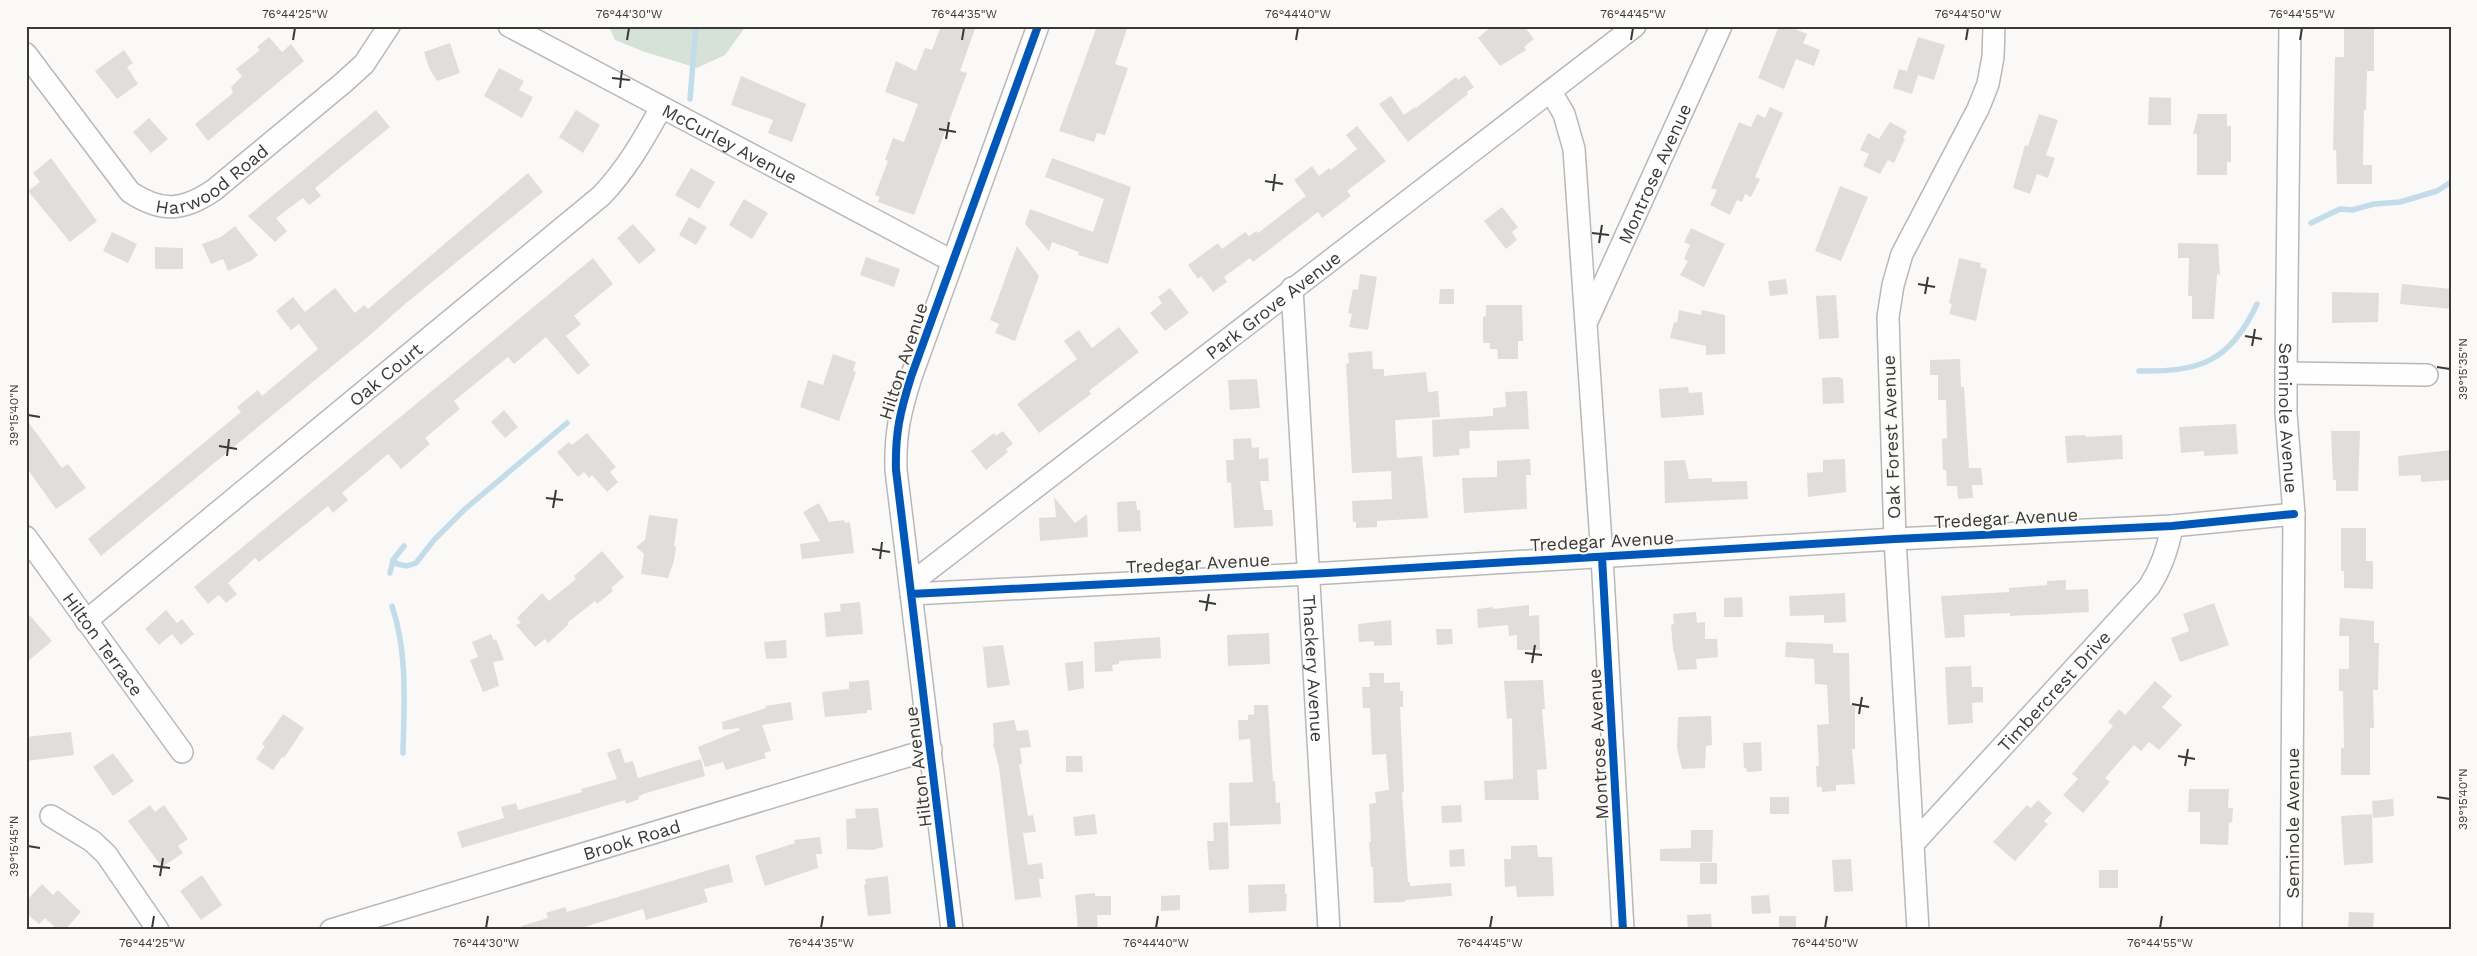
<svg xmlns="http://www.w3.org/2000/svg" width="2477" height="956" font-family="'Work Sans',sans-serif">
<style>
.green{fill:#d6e2d6}
.lines{fill:none;stroke-linecap:round;stroke-linejoin:round}
.stream{stroke:#c3dce9;stroke-width:5.5}
.building{fill:#e0dedd}
.street-casing{stroke:#b9b8b7;stroke-width:24}
.street{stroke:#fefefe;stroke-width:21}
.cycleway-casing{stroke:#fcfaf6;stroke-width:11}
.cycleway{stroke:#0057b8;stroke-width:8}
.ticks{fill:none;stroke:#393937;stroke-width:2}
.labels{text-anchor:middle;dominant-baseline:central;stroke-width:4;stroke-linejoin:round;paint-order:stroke}
.street-label{font-size:18px;fill:#393937;stroke:#fcfaf6}
.neatline{fill:none;stroke:#393937;stroke-width:2}
.ticks-label{font-size:12px;text-anchor:middle;fill:#393937}
</style>
<rect width="100%" height="100%" fill="#fbf9f7"/>
<path class="green" d="M609 26H746L725 55 697 68 642 51 615 40Z"/>
<g class="lines">
<path class="stream" d="M690 99 696 26
M2311 223 2340 209 2352 210 2374 204 2400 202 2437 191 2451 182
M2139 371C2200 372 2230 362 2257 304
M393 560 397 564 407 566 416 563 434 540 465 509 567 423
M390 573 393 560 404 546
M392 606C408 653 404 705 403 753"/>
</g>
<path class="building" d="M941 26H976L960 71 967 73 914 215 878 202 880 197 875 195 888 161 885 160 893 138 904 142 918 104 885 92 896 61 916 71 925 48 932 50Z
M1097 26H1128L1115 64 1128 68 1105 135 1097 133 1094 142 1059 131Z
M1492 26H1524L1534 39 1524 47 1526 50 1500 66 1478 38Z
M1779 26H1788L1807 34 1803 43 1820 50 1814 66 1796 59 1784 89 1758 78Z
M2344 26H2374V71H2367L2366 110H2364L2363 165H2372V184H2337L2336 150H2333L2335 57H2344Z
M269 37 282 52 291 44 304 61 208 141 195 124 233 93 231 87 242 76 236 69 260 50 257 47Z
M1918 37 1945 45 1934 80 1918 75 1912 94 1893 88 1899 69 1907 71Z
M450 43 460 73 437 81 429 68 424 52Z
M124 50 133 63 127 67 138 84 117 99 95 71Z
M499 68 524 81 519 90 533 97 522 118 484 96Z
M1465 75 1474 87 1467 92 1468 94 1408 142 1379 104 1391 96 1404 115 1415 107 1416 108 1456 77 1458 80Z
M741 76 806 104 792 142 768 133 773 120 731 105Z
M2149 97 2171 98V125H2148Z
M1770 107 1783 113 1755 177 1760 179 1751 197 1745 194 1742 202 1737 200 1730 215 1710 205 1717 190 1711 188 1739 122 1751 127 1757 114 1765 118Z
M376 110 390 127 315 188 321 196 309 205 303 198 276 218 287 231 275 242 248 216Z
M576 110 600 125 583 153 559 137Z
M2039 114 2058 120 2046 155 2055 158 2048 178 2037 174 2030 194 2013 188 2025 145 2028 146Z
M2198 114H2227V126H2231V162H2227V175H2197V134H2193Z
M149 118 168 139 151 153 133 132Z
M1890 122 1907 131 1903 138 1905 139 1894 163 1888 160 1880 174 1863 166 1869 154 1860 150 1868 133 1879 139Z
M1357 126 1386 161 1347 191 1351 196 1322 218 1318 212 1253 262 1250 258 1224 277 1227 282 1213 292 1201 276 1198 279 1188 265 1218 243 1222 249 1245 232 1249 236 1256 231 1258 233 1306 196 1294 180 1312 166 1319 176 1329 168 1331 170 1357 149 1346 135Z
M51 158 97 221 70 242 28 191 40 182 33 173Z
M1052 158 1131 187 1108 264 1078 255 1079 252 1052 242 1049 251 1025 224 1030 209 1093 232 1104 199 1045 177Z
M691 168 715 182 699 209 675 195Z
M528 173 543 192 405 304 370 335 101 556 88 539 241 412 237 407 258 390 262 396 318 349 299 324 291 330 276 311 293 297 305 312 335 288 355 313 364 305 368 309Z
M1840 186 1868 197 1841 261 1815 251Z
M744 199 768 213 752 239 729 225Z
M1502 207 1518 227 1512 232 1517 240 1506 249 1484 221Z
M689 217 707 227 696 245 679 235Z
M633 224 656 250 639 264 617 238Z
M235 226 258 255 251 261 228 271 223 259 211 264 202 244 221 237Z
M1691 228 1725 244 1704 287 1680 275 1688 261 1684 259 1690 245 1684 242Z
M112 232 137 244 128 263 103 251Z
M2178 243 2218 244 2220 275 2217 274 2214 319H2192V296H2188L2189 258H2178Z
M1017 246 1039 276 1015 341 995 333 999 324 990 320Z
M155 247 183 248V269H155Z
M866 257 900 269 894 287 860 275Z
M593 258 613 284 574 316 581 324 566 336 590 365 578 375 546 337 514 364 508 357 454 401 460 409 425 438 430 444 401 469 388 454 342 493 348 500 333 513 328 506 259 562 255 558 228 583 237 594 226 603 219 595 208 604 194 587Z
M1959 258 1981 263 1980 267 1987 269 1976 321 1949 314 1952 304 1949 303Z
M1360 274 1377 277 1368 330 1349 327 1352 314 1348 313 1353 289 1358 290Z
M1786 279 1788 294 1770 296 1768 281Z
M2402 284 2451 289V309L2400 304Z
M1170 288 1189 313 1165 331 1150 313 1162 303 1158 297Z
M1440 289H1454V304H1439Z
M2332 292 2379 293 2378 322 2332 323Z
M1836 295 1839 338 1819 339 1816 296Z
M1486 305H1522L1523 341H1518V359H1498L1497 349H1490V343H1483V317L1486 316Z
M1679 310 1701 315 1702 310 1725 315V354L1706 355V346L1670 338 1674 322 1677 323Z
M1119 327 1139 352 1089 391 1091 394 1039 433 1017 404 1077 359 1064 341 1079 330 1092 348Z
M1372 351 1373 369H1384V376L1426 372 1428 392 1438 391 1440 417 1395 420 1397 458 1422 456 1428 518 1377 521V527L1356 528V522H1353L1352 501 1392 499 1391 471 1352 473 1346 364 1349 363 1348 353Z
M833 354 856 362 853 371 856 372 839 421 800 407 808 380 823 385Z
M1960 359 1961 387H1964L1969 468H1981L1983 485H1972L1973 498 1958 499 1957 486H1947L1946 470H1943L1942 439 1947 438 1946 400H1938V375H1930V360Z
M1839 377 1843 379 1844 403 1823 404 1822 378Z
M1257 379 1260 408 1230 410 1228 380Z
M1688 387 1689 393 1702 392 1704 415 1661 418 1659 389Z
M1527 391 1529 429 1469 431 1470 448 1459 449 1460 455 1433 457 1432 420 1493 416V408L1506 407 1505 392Z
M504 410 518 427 505 438 491 422Z
M26 419 62 468 68 464 86 488 56 509 26 467Z
M2236 424 2238 454 2204 456V451L2181 453 2179 427Z
M1003 431 1013 444 1006 449 1008 452 986 470 971 451 994 433 996 436Z
M2331 431H2360L2358 491H2336V480H2333Z
M587 433 616 467 610 472 618 482 607 492 592 475 589 478 584 472 578 477 557 452 569 442 572 445Z
M2086 435V437L2122 435 2123 459 2067 463 2065 436Z
M1251 438 1252 448 1259 447V459L1268 458 1269 481H1260L1264 510H1272L1273 526 1234 528 1231 482 1227 483 1226 460H1234L1233 439Z
M2451 450V480L2421 482V475L2399 476 2398 456Z
M1530 459 1531 475H1526L1527 509 1464 513 1462 478 1497 477V461Z
M1845 459 1846 492 1808 497 1807 473 1823 472V460Z
M1685 460 1689 479 1712 478V482L1747 481 1748 499 1665 503 1664 461Z
M1054 497 1075 523 1087 514 1088 537 1040 541 1039 518 1056 517Z
M1136 501 1137 510H1140L1141 531 1118 532 1117 502Z
M819 503 829 522 844 520 845 523 850 522 854 553 802 559 800 544 820 541 803 512Z
M649 515 678 519 674 546 676 547 674 561 668 578 641 574 644 554 636 547 645 540Z
M2341 528H2366V561H2373V589L2344 588V571H2341Z
M602 551 624 577 611 588 613 591 597 604 595 601 567 623 569 624 548 643 545 639 535 647 516 625 521 623 517 618 542 593 549 601 576 579 574 576Z
M2066 580V590L2088 589 2089 612 2010 616V613L1964 615 1965 637 1945 638 1941 596 2009 592V588L2047 585V581Z
M1845 593 1846 622 1824 623V615L1790 616 1789 596Z
M1742 597 1743 617H1724V598Z
M860 602 863 634 826 637 824 613 841 611 840 604Z
M2214 603 2229 645 2180 662 2171 638 2189 631 2183 614Z
M1529 605V616L1539 615 1540 650H1517V635L1509 636 1508 625 1478 628 1477 609 1493 607V609Z
M166 610 177 623 182 619 194 634 181 645 172 634 159 645 145 629Z
M26 611 52 641 26 663Z
M1696 612 1697 623 1705 622V639H1717L1718 657 1696 659 1697 669 1678 670 1673 648 1671 625 1674 624 1673 614Z
M2340 618 2374 621V643H2379L2378 690H2373L2374 728H2370V775H2341V748H2344L2343 691H2339V669H2349V636H2339Z
M1391 620 1392 645 1374 646V641L1359 642 1358 624Z
M1436 629H1452L1453 644 1437 645Z
M1269 633 1270 664 1228 666 1227 635Z
M491 634 494 641 496 639 504 660 493 662 499 686 483 692 470 660 478 657 472 642Z
M1160 637 1161 658 1119 661V664L1112 665 1113 671 1095 672 1094 642Z
M786 640 787 658 766 659 764 642Z
M1786 642 1833 644V653H1849L1850 705 1855 704V749H1852L1855 784 1836 785V791L1822 792V787H1817L1816 766H1819L1817 725 1829 724 1827 685 1815 684 1814 659 1785 657Z
M1003 645 1010 685 987 688 983 647Z
M1083 661 1084 688 1068 691 1065 663Z
M1971 666 1972 687H1983V702L1972 703 1973 723 1948 725 1945 667Z
M1369 673H1384V683L1400 682V691H1403V707H1400L1404 792H1402L1408 882H1410V886L1451 883 1452 896 1405 900V902L1374 903 1373 867H1371L1369 842H1371L1369 804 1376 803 1375 792 1389 790 1386 754 1372 755 1370 708H1363L1362 687H1370Z
M869 680 872 710H867V713L825 717 822 692 849 689V682Z
M1543 680 1545 709H1542L1547 769 1537 770 1539 800H1485L1484 781 1513 779 1512 718 1507 719 1504 681Z
M2155 681 2172 696 2162 707 2182 725 2159 750 2149 742 2141 751 2134 745 2105 778 2110 782 2083 813 2063 795 2078 779 2072 774 2113 726 2108 722 2119 709 2125 715Z
M791 702 793 720 762 725 771 751 764 753 766 758 726 770 723 762 705 767 698 747 740 730 739 728 723 730 722 722 766 708 765 706Z
M1254 705H1268L1273 781H1275L1276 803 1280 802 1281 824 1230 826 1229 783 1253 782 1250 739 1239 740 1238 720H1248V715L1254 714Z
M283 714 304 728 284 758 282 757 273 770 256 759 265 746 262 744Z
M1711 716 1712 745 1706 746 1705 768 1682 769 1677 748 1678 717Z
M1014 720 1017 731 1028 730 1031 747 1020 748 1022 764H1019L1028 816 1033 815 1036 832 1023 833 1028 865 1042 863 1044 879H1039L1041 897 1015 900 999 767 993 744 994 743 993 723Z
M71 732 74 755 26 761V737Z
M1761 742 1762 771 1747 772 1746 768H1744L1743 743Z
M620 748 625 763 633 761 638 778 701 759 705 776 643 794 638 797 639 799 626 804 625 800 462 848 457 832 504 818 501 807 516 803 518 810 582 792 581 789 617 779 607 753Z
M113 753 134 781 113 796 93 767Z
M1066 756H1082L1083 772H1066Z
M2189 789H2229L2228 808H2233L2232 823 2229 822 2228 845 2200 844V812H2188Z
M1770 797H1789V814H1770Z
M2393 799 2394 816 2373 818 2372 801Z
M2038 800 2052 813 2044 821 2048 824 2015 861 1993 842 2027 805 2031 808Z
M150 805 155 812 164 805 188 839 178 846 183 853 162 867 128 821Z
M1461 805 1462 822 1442 823 1441 806Z
M878 808 883 847 873 850 847 849 846 819 856 818 855 809Z
M1095 814 1097 834 1075 836 1073 817Z
M2372 814 2373 863 2344 865 2341 816Z
M1228 822 1229 869 1209 870 1207 841H1214L1213 823Z
M1691 830H1713L1712 862 1660 861V849L1691 848Z
M820 837 822 854H816L818 868 765 886 755 856 795 843 794 840Z
M1537 845 1538 857H1552L1554 896 1517 897 1516 886 1505 887 1504 859H1511V846Z
M1464 849 1465 866 1450 867 1449 850Z
M1851 859 1853 891 1834 892 1832 860Z
M1700 863H1717V884H1700Z
M729 864 733 882 704 889 708 902 646 920 643 909 575 930H521V926L548 918 546 913 565 907 567 912Z
M2099 870H2118V888H2099Z
M202 875 222 905 201 920 180 891Z
M888 876 891 914 868 916 864 885 866 884 865 879Z
M42 884 53 895 58 890 81 912 65 930H58L45 918 39 924 26 913V901Z
M1285 884V894H1287L1286 911 1249 913 1248 885Z
M1095 893V896H1111V915H1097L1098 930H1078L1075 895Z
M1180 895V910L1161 911V896Z
M1769 895 1771 913 1752 914 1751 896Z
M2349 912 2374 913 2373 930H2348Z
M1711 914 1712 930H1688L1687 915Z
M1779 916H1796V930H1779Z"/>
<g class="lines">
<defs>
<g id="street">
<path id="s1" d="M509 26 952 261"/>
<path id="s2" d="M2290 26 2286 373V413L2294 514 2291 930"/>
<path id="s3" d="M26 54 130 192C162 213 183 211 214 190L343 83 364 64 389 26"/>
<path d="M1551 92 1564 114 1574 149 1602 557 1623 930"/>
<path id="s4" d="M1292 288 1329 930"/>
<path id="s5" d="M1588 319 1721 26"/>
<path d="M2286 373 2427 375"/>
<path id="s6" d="M26 537 182 752"/>
<path id="s7" d="M910 584 1635 26"/>
<path d="M911 594 1327 573 1895 539 2172 526 2294 514"/>
<path id="s8" d="M86 621 601 196C627 169 643 140 661 108"/>
<path d="M51 816 92 841 106 854 158 930"/>
<path id="s9" d="M1913 844 2149 587C2162 567 2168 549 2172 526"/>
<path id="s10" d="M331 930 931 749"/>
<path d="M952 930 896 470C895 433 900 412 911 377L1038 26"/>
<path d="M1918 930 1895 539 1888 317 1893 285 1902 254 1978 109 1988 84 1993 57 1994 26"/>
</g>
</defs>
<use href="#street" class="street-casing"/>
<use href="#street" class="street"/>
<defs>
<path id="cycleway" d="M1602 557 1623 930
M911 594 1327 573 1895 539 2172 526 2294 514
M952 930 896 470C895 433 900 412 911 377L1038 26"/>
</defs>
<use href="#cycleway" class="cycleway-casing"/>
<use href="#cycleway" class="cycleway"/>
</g>
<path class="ticks" d="M293 40 295 28M627 40 629 28M962 40 964 28M1296 40 1298 28M1631 40 1633 28M1966 40 1968 28M2300 40 2302 28M612 78 630 80M620 88 622 70M939 129 956 132M946 139 949 122M1265 181 1283 184M1273 191 1275 174M1592 233 1609 235M1599 243 1602 225M1918 284 1935 287M1925 294 1928 277M2245 336 2262 339M2252 346 2255 329M2437 367 2450 369M28 415 40 417M219 446 237 449M227 456 229 439M546 498 563 500M553 508 556 490M872 549 890 552M880 559 882 542M1199 601 1216 604M1206 611 1209 594M1525 653 1542 655M1532 663 1535 645M1852 704 1869 707M1859 714 1862 697M2178 756 2195 759M2185 766 2188 749M2437 797 2450 799M28 846 40 848M153 866 170 868M160 876 163 858M152 928 154 916M486 928 488 916M821 928 823 916M1156 928 1158 916M1490 928 1492 916M1825 928 1827 916M2160 928 2162 916"/>
<g class="labels">
<g class="street-label">
<text stroke="none"><textPath href="#s1" startOffset="250">McCurley Avenue</textPath></text>
<text stroke="none"><textPath href="#s3" startOffset="266">Harwood Road</textPath></text>
<text stroke="none"><textPath href="#s5" startOffset="160">Montrose Avenue</textPath></text>
<text stroke="none"><textPath href="#s7" startOffset="458">Park Grove Avenue</textPath></text>
<text transform="translate(903 361) rotate(-72)">Hilton Avenue</text>
<text stroke="none"><textPath href="#s8" startOffset="388">Oak Court</textPath></text>
<text stroke="none"><textPath href="#s2" startOffset="392">Seminole Avenue</textPath></text>
<text transform="translate(1891 437) rotate(-92)">Oak Forest Avenue</text>
<text transform="translate(2006 518) rotate(-3)">Tredegar Avenue</text>
<text transform="translate(1602 541) rotate(-3)">Tredegar Avenue</text>
<text transform="translate(1198 563) rotate(-3)">Tredegar Avenue</text>
<text stroke="none"><textPath href="#s6" startOffset="132">Hilton Terrace</textPath></text>
<text stroke="none"><textPath href="#s4" startOffset="381">Thackery Avenue</textPath></text>
<text stroke="none"><textPath href="#s9" startOffset="208">Timbercrest Drive</textPath></text>
<text transform="translate(1598 744) rotate(-93)">Montrose Avenue</text>
<text transform="translate(918 767) rotate(-97)">Hilton Avenue</text>
<text transform="translate(2292 823) rotate(-90)">Seminole Avenue</text>
<text stroke="none"><textPath href="#s10" startOffset="314">Brook Road</textPath></text>
</g>
</g>
<rect width="2477" height="956" fill="none" stroke="#fcfaf6" stroke-width="55"/>
<rect x="28" y="28" width="2422" height="900" class="neatline"/>
<g class="ticks-label">
<text x="295" y="18">76°44'25"W</text>
<text x="629" y="18">76°44'30"W</text>
<text x="964" y="18">76°44'35"W</text>
<text x="1298" y="18">76°44'40"W</text>
<text x="1633" y="18">76°44'45"W</text>
<text x="1968" y="18">76°44'50"W</text>
<text x="2302" y="18">76°44'55"W</text>
<text transform="translate(2463 369) rotate(-90)" y="4">39°15'35"N</text>
<text transform="translate(14 415) rotate(-90)" y="4">39°15'40"N</text>
<text transform="translate(2463 799) rotate(-90)" y="4">39°15'40"N</text>
<text transform="translate(14 846) rotate(-90)" y="4">39°15'45"N</text>
<text x="152" y="947">76°44'25"W</text>
<text x="486" y="947">76°44'30"W</text>
<text x="821" y="947">76°44'35"W</text>
<text x="1156" y="947">76°44'40"W</text>
<text x="1490" y="947">76°44'45"W</text>
<text x="1825" y="947">76°44'50"W</text>
<text x="2160" y="947">76°44'55"W</text>
</g>
</svg>
